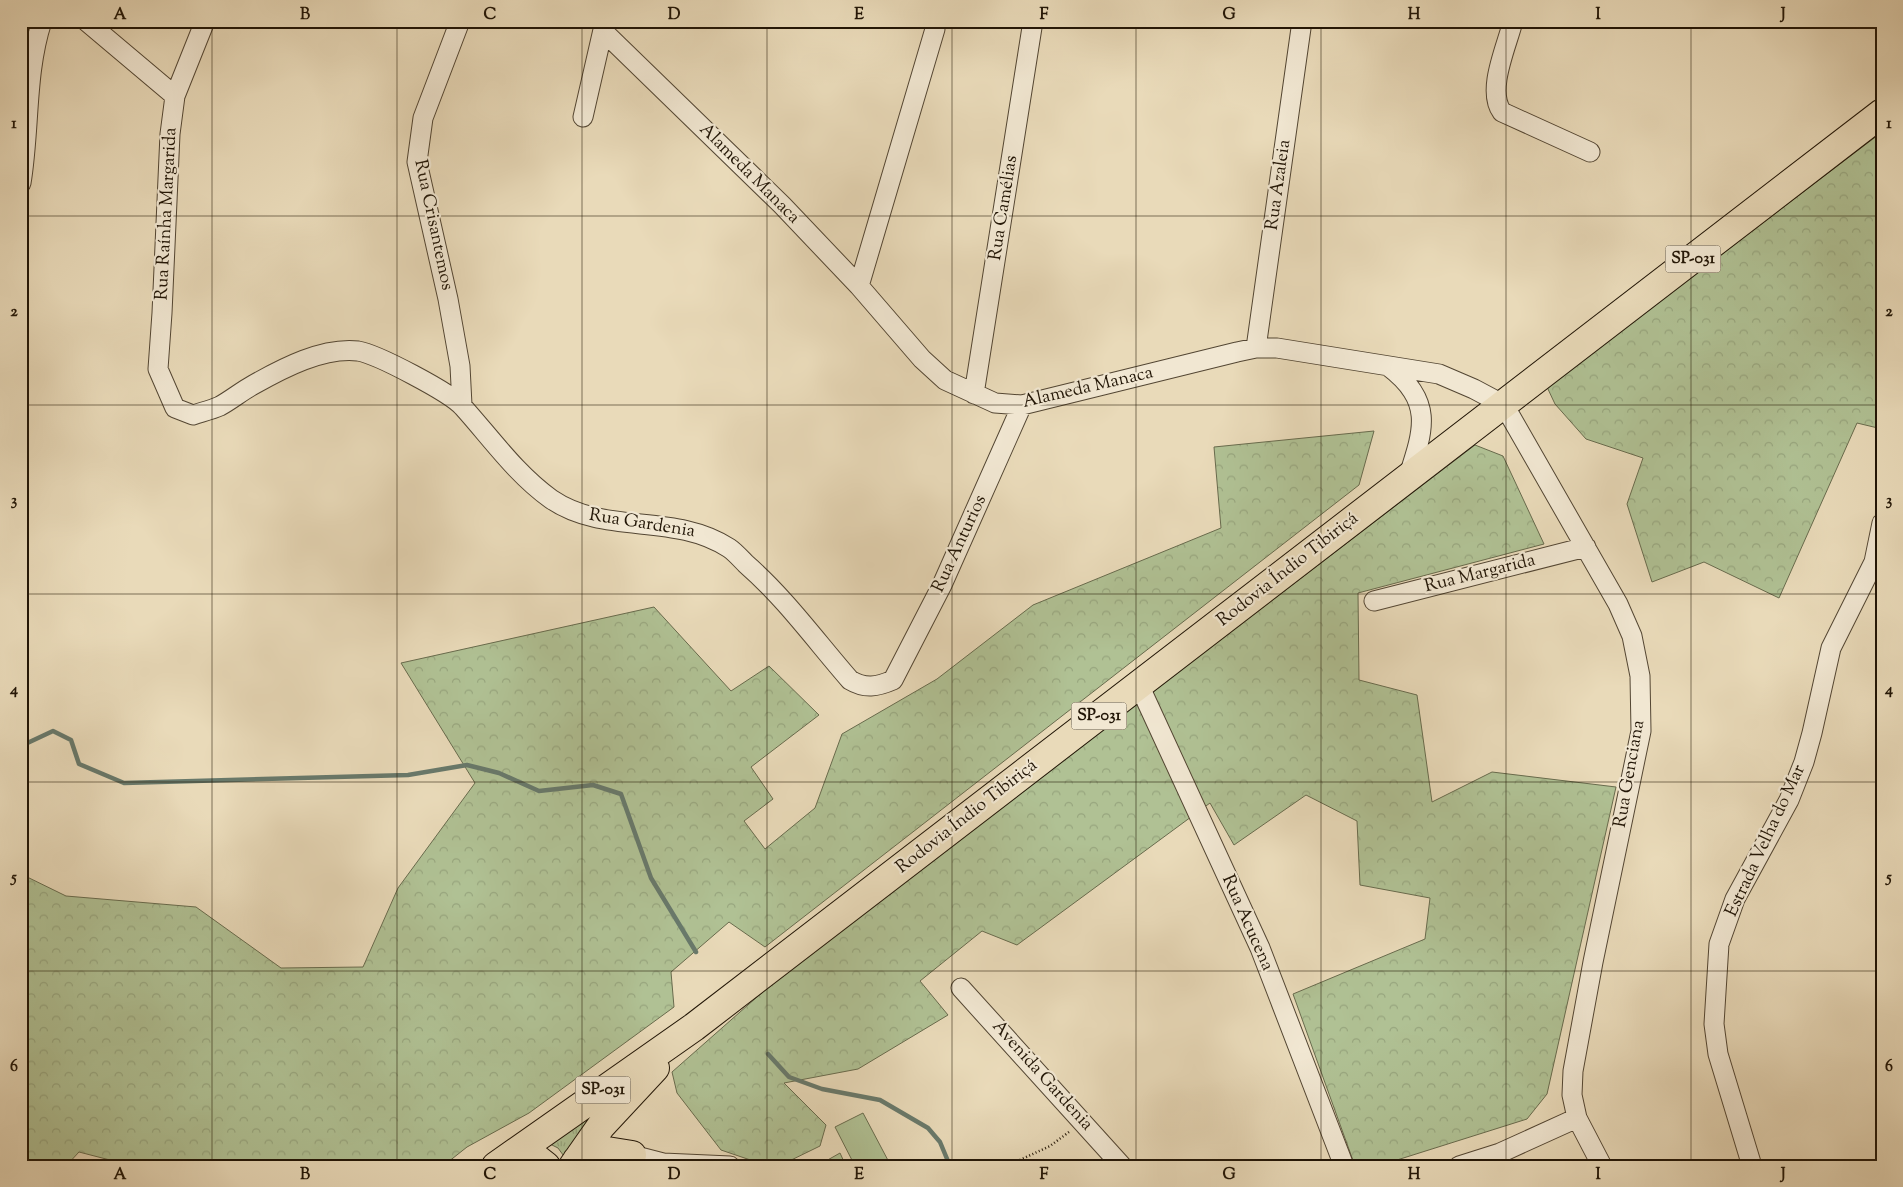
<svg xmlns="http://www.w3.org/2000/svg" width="1903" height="1187" font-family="'Sorts Mill Goudy',serif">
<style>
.grass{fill:url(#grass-tufts);stroke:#686b4d}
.forest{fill:url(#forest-crowns);stroke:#686b4d}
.green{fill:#b0c194;stroke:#686b4d}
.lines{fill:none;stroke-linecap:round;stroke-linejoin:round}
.stream{stroke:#68796b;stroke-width:4.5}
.street-casing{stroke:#534633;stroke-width:21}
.highway-casing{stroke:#211506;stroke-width:30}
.path{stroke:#211506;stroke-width:2.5;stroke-dasharray:1 2.5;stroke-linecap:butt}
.street{stroke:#f1e7d2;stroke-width:19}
.highway{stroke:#e9dab9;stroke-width:28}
.grid{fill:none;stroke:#211506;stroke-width:1;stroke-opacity:0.55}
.labels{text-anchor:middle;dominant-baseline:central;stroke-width:4.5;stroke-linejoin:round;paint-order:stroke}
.shield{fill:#f1e7d2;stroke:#5f5443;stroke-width:1}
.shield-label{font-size:16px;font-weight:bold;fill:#211506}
.street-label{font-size:18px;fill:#211506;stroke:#f1e7d2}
.neatline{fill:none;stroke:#211506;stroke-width:2}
.grid-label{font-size:16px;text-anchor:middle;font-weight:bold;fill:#211506}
</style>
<defs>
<pattern id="grass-tufts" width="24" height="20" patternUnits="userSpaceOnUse" patternTransform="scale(1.25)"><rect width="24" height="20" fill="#b0c194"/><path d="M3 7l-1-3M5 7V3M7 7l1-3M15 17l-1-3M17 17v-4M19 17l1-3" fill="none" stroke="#97a57e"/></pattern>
<pattern id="forest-crowns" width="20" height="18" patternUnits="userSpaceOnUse" patternTransform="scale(1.25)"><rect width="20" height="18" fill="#b0c194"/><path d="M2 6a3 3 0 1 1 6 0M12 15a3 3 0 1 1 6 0" fill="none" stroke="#97a57e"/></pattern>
</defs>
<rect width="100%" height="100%" fill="#e9dab9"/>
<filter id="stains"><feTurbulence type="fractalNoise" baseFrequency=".004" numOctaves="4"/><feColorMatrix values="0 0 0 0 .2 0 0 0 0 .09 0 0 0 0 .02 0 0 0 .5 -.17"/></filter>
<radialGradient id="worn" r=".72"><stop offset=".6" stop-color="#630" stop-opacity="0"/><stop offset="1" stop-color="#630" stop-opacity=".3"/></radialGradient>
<path class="grass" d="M650 1061 566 1159 558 1148 548 1143Z"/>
<path class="forest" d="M1882 132V429L1857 423 1779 598 1704 562 1652 582 1627 504 1643 458 1586 439 1555 404 1547 387Z
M1374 431 1359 485 765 947 729 922 671 972 674 1007 529 1113 467 1147 443 1166H133L79 1152 66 1166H21V874L66 896 196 907 281 968 363 967 398 888 475 783 401 663 654 607 731 691 769 666 819 715 751 767 773 799 744 821 765 849 815 808 842 734 937 679 1033 605 1221 528 1214 447Z
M1475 445 1503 456 1544 544 1358 593 1359 680 1417 695 1432 802 1492 772 1616 787 1547 1094 1527 1119 1378 1166H1355L1293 994 1425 939 1430 898 1360 885 1357 821 1306 795 1234 845 1210 803 1017 945 982 931 920 981 948 1015 858 1069 784 1083 826 1125 820 1146 779 1166H768L721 1150 677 1093 672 1072 782 975Z"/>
<path class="green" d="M863 1113 891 1166H855L835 1127Z
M840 1153 846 1166H817Z"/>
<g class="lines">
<path class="stream" d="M21 746 53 731 71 740 79 764 124 783 408 775 467 765 499 773 539 791 593 785 621 794 651 878 696 952
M768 1054 789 1077 822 1089 880 1100 928 1128 940 1142 950 1166"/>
<defs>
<path id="street" d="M86 21 175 96
M205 21 175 96 170 134 162 313 158 369 175 408 193 415C202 412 211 410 220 406 231 400 242 391 253 385 283 368 323 347 358 351 377 354 451 393 463 407 491 438 516 474 551 499 605 536 674 512 729 548 735 552 741 559 746 564 785 598 816 641 850 680 865 689 877 687 893 680L942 585 1022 405
M460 21 423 118 417 162 448 299 460 366 462 405
M1513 21C1507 46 1486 90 1502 112L1590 152
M603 31 782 205 859 286 922 359 945 380 995 403 1022 405 1237 352 1256 348H1277L1439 374 1474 389 1504 405 1618 604 1632 636 1640 676 1641 731 1593 962 1573 1071 1572 1095 1577 1118 1602 1166
M583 117 605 21
M21 183C30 129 25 73 42 21
M859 286 935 29 934 21
M1256 348 1302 21
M1388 366C1434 401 1424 429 1408 478
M974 394 1033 21
M1374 601 1586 547
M1139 685 1260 948 1344 1166
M961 988 1122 1166
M632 1155 663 1163 730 1166
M1459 1166 1500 1153 1577 1118
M1752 1166 1718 1054 1714 1024 1719 944 1735 899 1789 800 1804 762 1812 733 1831 648 1874 562 1882 523"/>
<path id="highway" d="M513 1154 532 1155 546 1166
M577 1160 607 1151 632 1155
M496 1166 694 1027 1882 113
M573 1166 601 1126 655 1068"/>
</defs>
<use href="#street" class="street-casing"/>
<use href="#highway" class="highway-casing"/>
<path class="path" d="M926 1166 941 1163 954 1166
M1007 1166 1050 1146 1069 1132"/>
<use href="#street" class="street"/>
<use href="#highway" class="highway"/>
</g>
<path class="grid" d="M212 21V1166M397 21V1166M582 21V1166M767 21V1166M952 21V1166M1136 21V1166M1321 21V1166M1506 21V1166M1691 21V1166M21 216H1882M21 405H1882M21 594H1882M21 782H1882M21 971H1882"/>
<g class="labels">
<g class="shield">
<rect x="1665.5" y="245.5" width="55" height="27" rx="4"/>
<rect x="1071.5" y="702.5" width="55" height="27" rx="4"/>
<rect x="575.5" y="1076.5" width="55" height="27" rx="4"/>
</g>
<g class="shield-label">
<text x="1693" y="259">SP-031</text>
<text x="1099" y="716">SP-031</text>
<text x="603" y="1090">SP-031</text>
</g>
<g class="street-label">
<text transform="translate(749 174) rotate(45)">Alameda Manaca</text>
<text transform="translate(1279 185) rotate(-82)">Rua Azaleia</text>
<text transform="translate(1004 208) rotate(-81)">Rua Camélias</text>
<text transform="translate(167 214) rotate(-87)">Rua Raínha Margarida</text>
<text transform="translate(433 225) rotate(78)">Rua Crisantemos</text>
<text transform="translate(1088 388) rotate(-13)">Alameda Manaca</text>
<text transform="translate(642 524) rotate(9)">Rua Gardenia</text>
<text transform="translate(960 544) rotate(-65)">Rua Anturios</text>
<text transform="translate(1288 570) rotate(-38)">Rodovia Índio Tibiriçá</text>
<text transform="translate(1480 574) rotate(-14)">Rua Margarida</text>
<text transform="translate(1630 774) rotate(-80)">Rua Genciana</text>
<text transform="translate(967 817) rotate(-38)">Rodovia Índio Tibiriçá</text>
<text transform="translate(1766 841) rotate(-65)">Estrada Velha do Mar</text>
<text transform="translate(1247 923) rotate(66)">Rua Acucena</text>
<text transform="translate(1042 1076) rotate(48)">Avenida Gardenia</text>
</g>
</g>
<rect width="1903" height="1187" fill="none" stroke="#e9dab9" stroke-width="55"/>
<rect x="28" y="28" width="1848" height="1132" class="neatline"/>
<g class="grid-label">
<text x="120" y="19">A</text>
<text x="305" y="19">B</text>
<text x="490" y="19">C</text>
<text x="674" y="19">D</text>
<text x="859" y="19">E</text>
<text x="1044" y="19">F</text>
<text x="1229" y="19">G</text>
<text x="1414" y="19">H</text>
<text x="1598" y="19">I</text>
<text x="1783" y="19">J</text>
<text x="14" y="128">1</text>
<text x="1889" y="128">1</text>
<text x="14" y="316">2</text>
<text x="1889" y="316">2</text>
<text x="14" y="505">3</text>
<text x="1889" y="505">3</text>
<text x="14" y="694">4</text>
<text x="1889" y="694">4</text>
<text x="14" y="882">5</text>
<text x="1889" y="882">5</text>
<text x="14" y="1071">6</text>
<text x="1889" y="1071">6</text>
<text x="120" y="1179">A</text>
<text x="305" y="1179">B</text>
<text x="490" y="1179">C</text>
<text x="674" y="1179">D</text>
<text x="859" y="1179">E</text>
<text x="1044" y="1179">F</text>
<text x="1229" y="1179">G</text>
<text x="1414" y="1179">H</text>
<text x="1598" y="1179">I</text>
<text x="1783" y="1179">J</text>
</g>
<rect width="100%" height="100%" filter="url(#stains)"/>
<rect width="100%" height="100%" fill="url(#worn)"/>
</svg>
